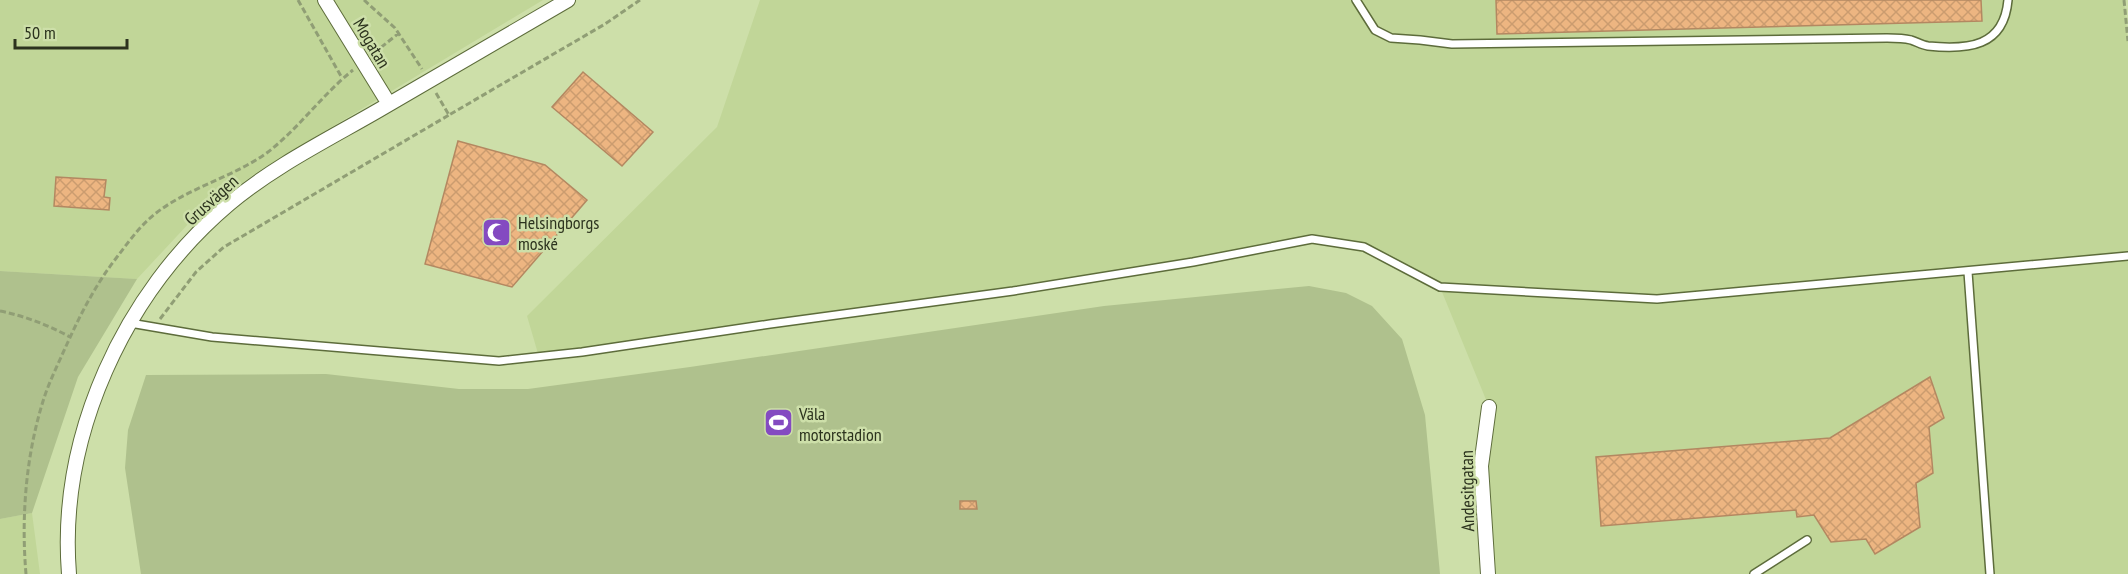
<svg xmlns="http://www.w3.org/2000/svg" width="2128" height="574" font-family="'PT Sans Narrow',sans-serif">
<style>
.built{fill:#c1d698}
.grass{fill:#afc18d}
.building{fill:url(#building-cross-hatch);stroke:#b38861;stroke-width:1.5}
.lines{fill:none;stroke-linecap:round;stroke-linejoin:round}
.lane-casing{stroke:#5d6c3b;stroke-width:10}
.street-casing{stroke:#5d6c3b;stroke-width:16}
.path{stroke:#909e75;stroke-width:3;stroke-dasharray:6 3;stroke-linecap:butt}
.lane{stroke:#fff;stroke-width:7}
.street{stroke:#fff;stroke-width:14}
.labels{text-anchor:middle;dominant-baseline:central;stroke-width:5;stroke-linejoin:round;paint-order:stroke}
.street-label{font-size:18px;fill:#2c331e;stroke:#cddfa9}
.poi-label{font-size:18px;fill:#2c331e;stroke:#cddfa9;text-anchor:start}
</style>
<defs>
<pattern id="building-cross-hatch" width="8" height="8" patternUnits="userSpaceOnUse" patternTransform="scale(1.5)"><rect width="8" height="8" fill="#edb581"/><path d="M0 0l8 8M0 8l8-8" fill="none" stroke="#cb9c6f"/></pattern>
</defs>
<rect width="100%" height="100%" fill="#cddfa9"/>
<path class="built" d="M0 0H543L257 172 191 221 137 279 0 271Z
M760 0H2124L2128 41V574H1488L1481 466 1489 407 1440 287 1364 247 1312 239 1193 262 539 357 527 316 717 127Z
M32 513 40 574H0V519Z"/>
<path class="grass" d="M0 271 137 279 78 377 32 513 0 519Z
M1309 286 1346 293 1372 306 1402 339 1425 415 1440 574H141L125 468 128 430 146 375 326 374 459 389H528L690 367 1104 306Z"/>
<path class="building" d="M1496 0H1981L1982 21 1497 34Z
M583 72 653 132 622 166 552 107Z
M458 141 545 165 587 200 512 287 425 264Z
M56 177 106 180 104 197 110 198 109 210 54 206Z
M1930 377 1944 418 1929 427 1933 473 1916 483 1920 527 1875 554 1866 539 1831 542 1814 515 1797 517 1796 510 1601 526 1596 457 1830 438Z
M960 501H976L977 509H960Z"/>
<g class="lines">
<defs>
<path id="lane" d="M1356 0 1375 30 1391 38 1420 40 1452 44 1887 38C1895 38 1903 38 1911 40 1917 42 1922 45 1928 46 1968 50 2004 47 2008 0
M1968 272 1990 574
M130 323 212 337 499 361 582 352 770 324 1013 291 1193 262 1312 239 1364 247 1440 287 1657 299 2128 256
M1754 574 1807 540"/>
<path id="street" d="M325 0 389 104
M69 574C58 436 124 293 229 204 274 166 329 139 379 110 442 74 505 37 568 0
M1488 574 1481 466 1489 407"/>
</defs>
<use href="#lane" class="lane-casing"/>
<use href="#street" class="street-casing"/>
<path class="path" d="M298 0 342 78
M364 0 395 28 422 69
M2124 0 2128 41
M374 53 399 33
M436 93 449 115 605 24 640 0
M0 311C25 316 48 325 70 337
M160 319 196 272 224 247 449 115
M26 574C21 516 26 454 44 398 50 380 59 362 67 344 81 313 96 284 117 257 127 244 137 230 149 219 182 189 231 179 268 152 299 128 322 95 353 70"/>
<use href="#lane" class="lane"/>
<use href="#street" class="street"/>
</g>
<defs>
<symbol id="mosque-square" viewBox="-11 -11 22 22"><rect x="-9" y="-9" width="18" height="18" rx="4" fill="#844ac1" stroke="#cddfa9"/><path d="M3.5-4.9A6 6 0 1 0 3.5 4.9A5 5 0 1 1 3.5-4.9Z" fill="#fff"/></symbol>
<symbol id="stadium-square" viewBox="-11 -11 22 22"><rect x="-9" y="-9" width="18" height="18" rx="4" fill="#844ac1" stroke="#cddfa9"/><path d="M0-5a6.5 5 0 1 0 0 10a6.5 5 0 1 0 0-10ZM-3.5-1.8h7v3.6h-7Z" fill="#fff"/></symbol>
</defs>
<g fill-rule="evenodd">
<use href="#mosque-square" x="480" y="216" width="33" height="33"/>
<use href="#stadium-square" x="762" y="406" width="33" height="33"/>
</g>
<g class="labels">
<g class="street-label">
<text transform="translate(372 43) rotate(59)">Mogatan</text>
<text transform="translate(211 200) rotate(-42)">Grusvägen</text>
<text transform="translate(1467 491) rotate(-91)">Andesitgatan</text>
</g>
<g class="poi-label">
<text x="518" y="222">Helsingborgs<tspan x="518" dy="21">moské</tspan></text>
<text x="799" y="413">Väla<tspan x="799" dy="21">motorstadion</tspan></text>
</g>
</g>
<path d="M15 39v9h112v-9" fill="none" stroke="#2c331e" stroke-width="3"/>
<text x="24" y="39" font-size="18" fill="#2c331e" stroke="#cddfa9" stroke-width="4.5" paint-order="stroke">50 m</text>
</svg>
